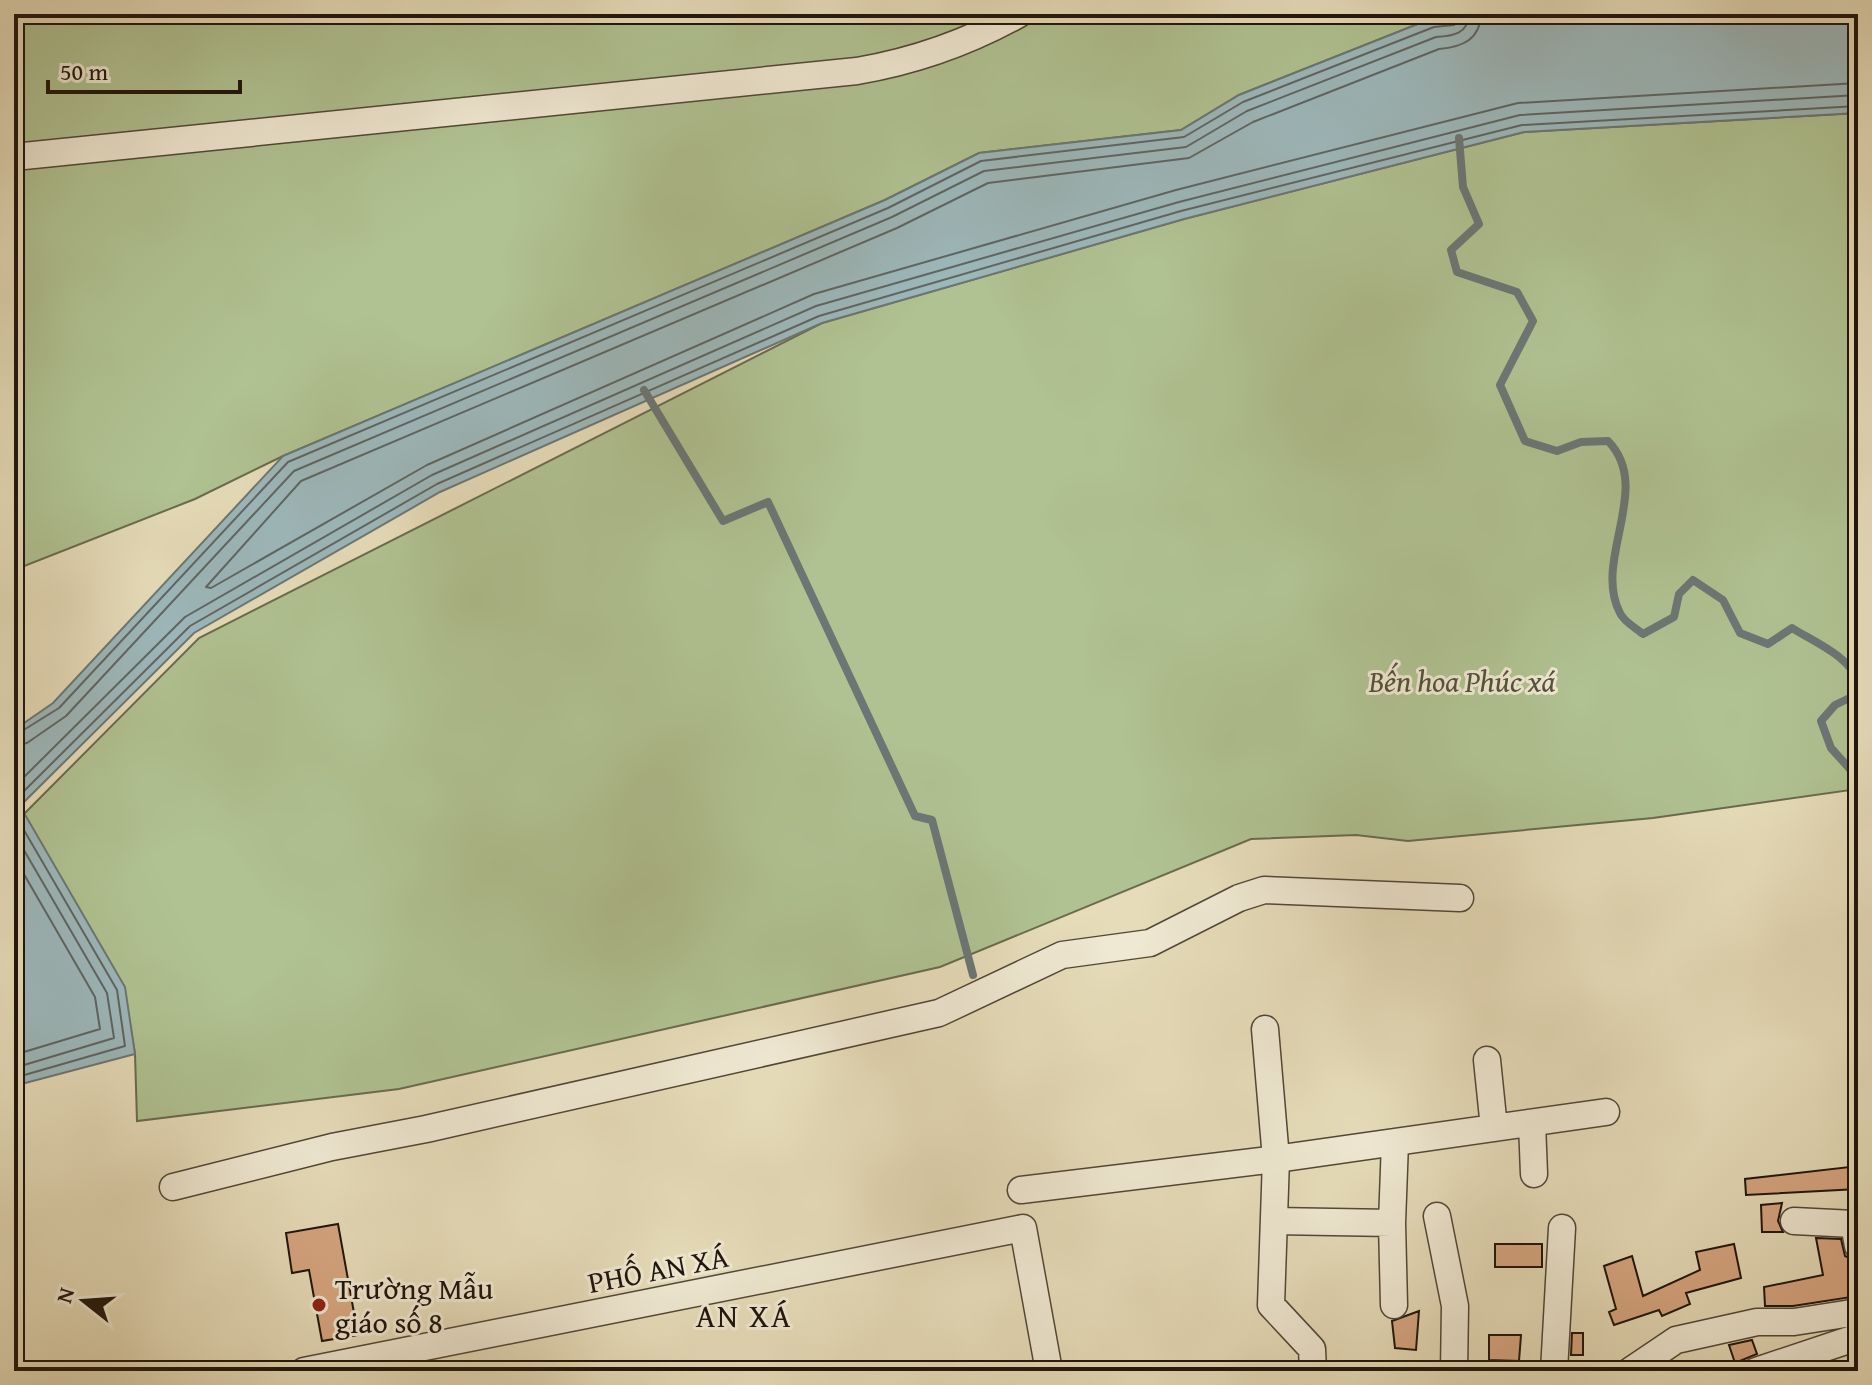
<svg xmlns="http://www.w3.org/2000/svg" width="1872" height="1385" font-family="'Gentium Book Plus',serif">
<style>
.green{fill:#b0c292;stroke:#686c4f;stroke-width:2}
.water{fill:#9db8bb;stroke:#6b7775;stroke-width:2}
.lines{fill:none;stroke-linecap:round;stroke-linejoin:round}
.shore{stroke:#5e6664;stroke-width:2}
.stream{stroke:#6b7775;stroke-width:8}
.building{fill:#d6a681;stroke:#1f150c;stroke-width:2}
.minor-casing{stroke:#514737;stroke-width:29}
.minor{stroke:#efe8d2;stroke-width:26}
.poi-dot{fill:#8f2418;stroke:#efe8d2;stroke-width:3}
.labels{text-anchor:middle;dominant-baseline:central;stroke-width:6;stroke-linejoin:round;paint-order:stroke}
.park-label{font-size:30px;font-style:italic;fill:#52523b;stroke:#efe8d2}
.street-label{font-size:30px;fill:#1f150c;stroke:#efe8d2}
.poi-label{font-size:30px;fill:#1f150c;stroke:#efe8d2;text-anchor:start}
.neighbourhood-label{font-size:32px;letter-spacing:2px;fill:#1f150c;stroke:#efe8d2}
</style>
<rect width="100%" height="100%" fill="#e6dcb9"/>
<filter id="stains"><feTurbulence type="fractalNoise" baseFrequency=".0025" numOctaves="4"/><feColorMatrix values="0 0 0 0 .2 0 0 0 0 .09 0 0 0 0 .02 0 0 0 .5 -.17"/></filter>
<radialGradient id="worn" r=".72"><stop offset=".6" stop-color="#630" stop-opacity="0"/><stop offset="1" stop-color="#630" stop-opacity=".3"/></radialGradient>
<path class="green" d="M14 14H1600L1433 18 1239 95 1181 130 979 153 885 200 283 456 195 499 14 570Z
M1858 113V789L1653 818 1408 841 1356 835 1251 839 940 967 399 1089 137 1121 135 1054 124 987 24 814 199 638 822 323 1184 219 1524 132Z"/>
<path class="water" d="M1600 14H1858V113L1524 132 1184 219 822 323 440 492 194 633 20 806 125 987 135 1054 14 1086V730L53 703 283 456 885 200 979 153 1181 130 1239 95 1433 18Z"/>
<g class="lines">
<path class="shore" d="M1481 14C1480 40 1462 47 1439 49L1253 122 1189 158 988 183 897 228 301 481 206 587 211 588 427 465 814 294 1176 190 1518 103 1858 83
M14 736 59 708 288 462 888 208 981 161 1184 137 1243 102 1434 27 1454 25 1459 14
M14 746 27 743 66 716 294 471 892 217 984 171 1186 147 1247 111 1436 37C1453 36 1468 34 1469 14
M14 787 185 617 432 475 816 306 1179 202 1520 115 1858 95
M14 801 190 626 437 484 819 316 1181 211 1522 125 1858 106
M14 813 117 990 125 1046 14 1078
M14 833 107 993 114 1038 14 1068
M14 857 95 997 100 1029 14 1055"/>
<path class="stream" d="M1459 138 1463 187 1479 224 1451 250 1457 272 1517 292 1533 321 1500 385 1525 441 1557 451 1581 442 1608 441C1654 488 1592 560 1620 613 1624 622 1636 628 1643 634L1674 617 1679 594 1693 580 1723 600 1740 633 1768 644 1792 628C1812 641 1852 657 1858 683
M644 390 723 521 768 502 915 816 932 820 973 975
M1858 694 1835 705 1821 721 1831 748 1858 778"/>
</g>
<path class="building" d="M1858 1166V1189L1746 1195 1745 1179Z
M1782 1203 1778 1221 1783 1232H1762L1761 1205Z
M338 1224 358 1335 322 1341 309 1270 292 1273 286 1233Z
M1816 1238 1841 1239 1845 1256 1858 1262V1296L1793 1306H1765L1764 1287 1823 1275Z
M1495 1244H1542V1267H1495Z
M1734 1244 1741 1278 1686 1293 1690 1304 1662 1316 1659 1310 1614 1325 1609 1312 1616 1309 1604 1266 1632 1256 1643 1296 1700 1270 1696 1252Z
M1419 1311 1416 1350 1395 1348 1392 1321Z
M1572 1333H1583V1355H1571Z
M1489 1335H1521L1519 1361 1489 1360Z
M1752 1340 1757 1354 1735 1363 1729 1345Z"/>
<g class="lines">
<defs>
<path id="minor" d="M14 157 857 71C916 61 967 43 1019 14
M1265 1029 1276 1159 1271 1305 1312 1349 1313 1371
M1487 1060 1494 1128
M1532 1123 1534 1174
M173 1187 332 1147 426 1129 939 1013 1062 955 1150 943 1239 898 1264 890 1460 898
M1021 1190 1276 1159 1606 1112
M1437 1216 1455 1306 1454 1371
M1274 1221 1392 1223
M1794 1221 1854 1224 1858 1246
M1394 1305 1392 1223 1395 1142
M304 1371 1023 1228 1049 1371
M1554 1371 1562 1228
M1630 1371 1676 1340 1757 1322H1794L1858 1312
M1756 1371 1858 1337"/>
</defs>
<use href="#minor" class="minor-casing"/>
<use href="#minor" class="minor"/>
</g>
<circle class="poi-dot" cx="319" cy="1305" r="8"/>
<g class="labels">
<g class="park-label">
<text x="1462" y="681">Bến hoa Phúc xá</text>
</g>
<g class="street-label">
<text transform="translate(658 1269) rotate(-11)">PHỐ AN XÁ</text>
</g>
<g class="poi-label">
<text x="335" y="1288">Trường Mẫu<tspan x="335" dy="34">giáo số 8</tspan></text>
</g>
<g class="neighbourhood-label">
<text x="744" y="1315">AN XÁ</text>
</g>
</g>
<rect width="1872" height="1385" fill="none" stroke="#e6dcb9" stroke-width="48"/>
<rect x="16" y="16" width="1840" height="1353" fill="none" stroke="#1f150c" stroke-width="4"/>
<rect x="24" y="24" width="1824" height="1337" fill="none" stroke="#1f150c" stroke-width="2"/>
<g transform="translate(84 1301) rotate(287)" stroke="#efe8d2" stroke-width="6" paint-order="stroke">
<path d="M0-6L14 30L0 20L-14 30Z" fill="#1f150c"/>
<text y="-12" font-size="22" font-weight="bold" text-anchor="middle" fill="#1f150c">N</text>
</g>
<path d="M48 80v12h192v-12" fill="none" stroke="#1f150c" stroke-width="4"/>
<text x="60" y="80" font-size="24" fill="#1f150c" stroke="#efe8d2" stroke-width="6" paint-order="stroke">50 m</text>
<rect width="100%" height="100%" filter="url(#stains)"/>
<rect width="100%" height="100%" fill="url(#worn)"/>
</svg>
